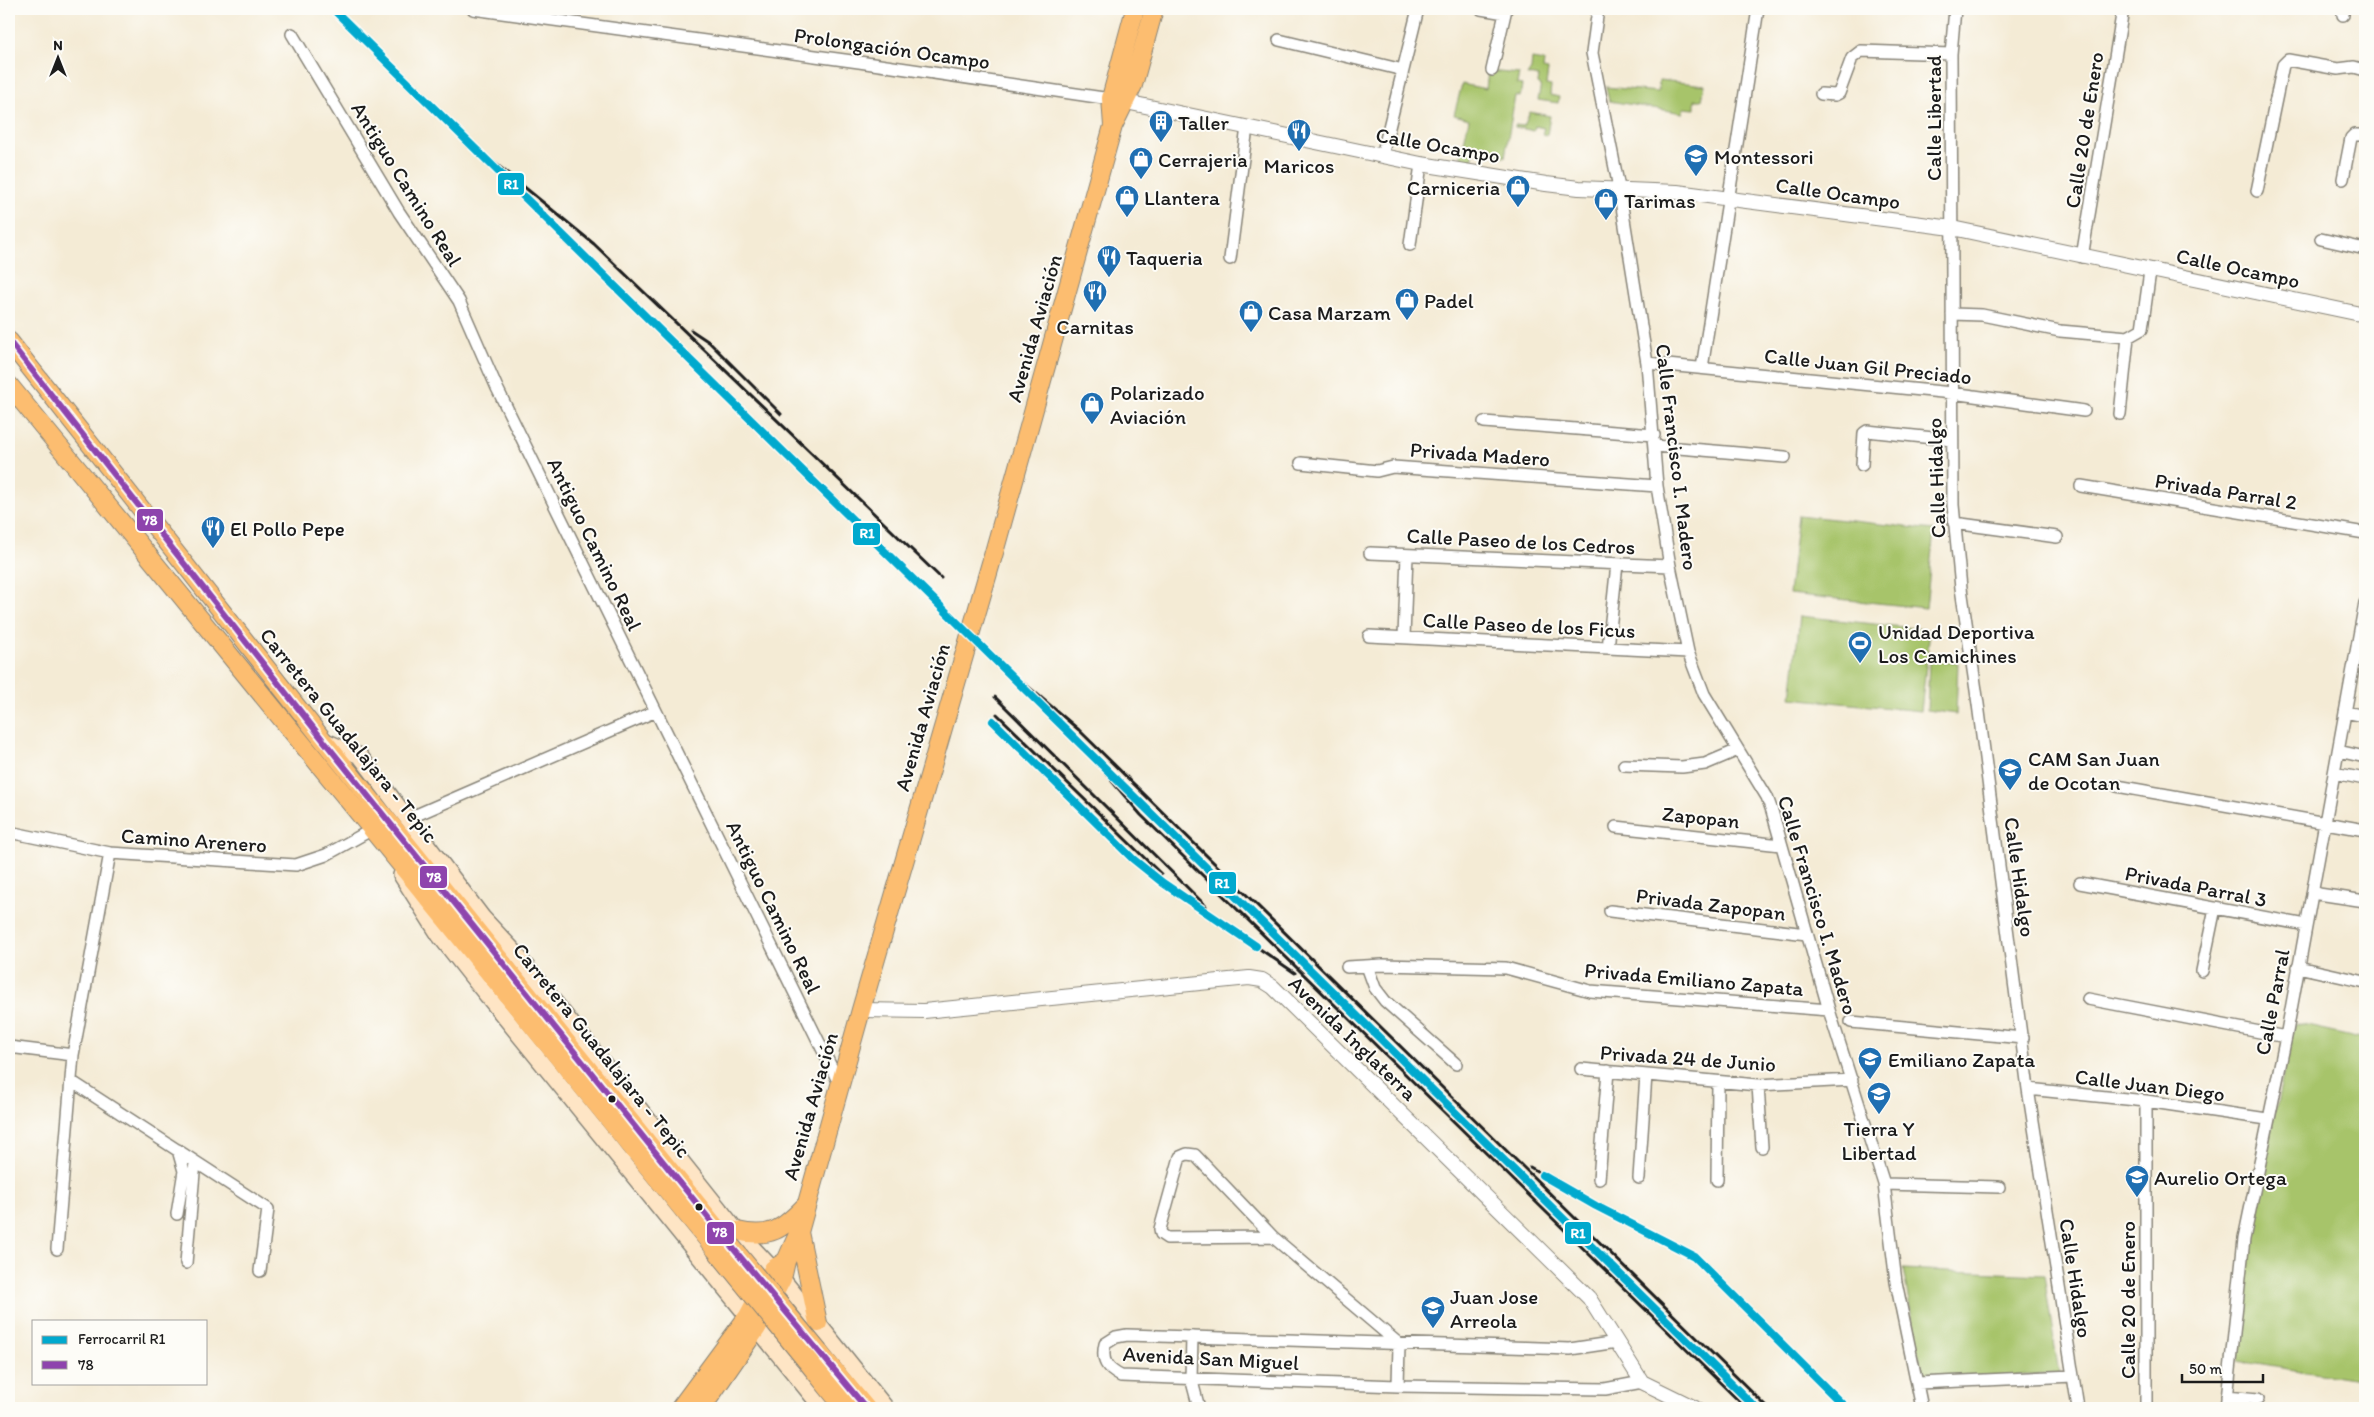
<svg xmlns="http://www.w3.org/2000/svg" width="2374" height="1417" font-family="Itim,sans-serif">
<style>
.green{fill:#a7c46b;stroke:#627044}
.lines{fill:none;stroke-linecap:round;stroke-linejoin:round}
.minor-casing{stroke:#888478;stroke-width:14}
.tertiary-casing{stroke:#888478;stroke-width:16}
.secondary-casing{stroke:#888478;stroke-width:18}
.primary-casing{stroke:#888478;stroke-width:20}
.trunk-casing{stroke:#888478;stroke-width:20}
.minor{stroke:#fff;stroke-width:11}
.tertiary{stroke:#fff;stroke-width:14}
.secondary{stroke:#fee5c5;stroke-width:15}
.primary{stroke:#fcbd6f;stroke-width:18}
.trunk{stroke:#fcbd6f;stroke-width:18}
.rail{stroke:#1c1c1c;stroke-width:3}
.trunk-bridge-casing{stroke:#888478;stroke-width:20;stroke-linecap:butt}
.trunk-bridge{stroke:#fcbd6f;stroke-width:18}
.bus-1-casing{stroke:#fdfcf7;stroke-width:10}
.bus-1{stroke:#8e44ad;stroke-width:6}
.rail-1-casing{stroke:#fdfcf7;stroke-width:11}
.rail-1{stroke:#00a9ce;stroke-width:8}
.bus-dot{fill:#1c1c1c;stroke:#fdfcf7;stroke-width:2}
.labels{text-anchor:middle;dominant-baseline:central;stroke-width:4;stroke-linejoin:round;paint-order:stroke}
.street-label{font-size:21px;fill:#1c1c1c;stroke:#fdfcf7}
.poi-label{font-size:21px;fill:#1c1c1c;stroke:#fdfcf7;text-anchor:start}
.line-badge{stroke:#fdfcf7;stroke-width:2}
.badge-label{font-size:14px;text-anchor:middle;font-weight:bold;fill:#fff}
</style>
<rect width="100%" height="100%" fill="#fdfcf7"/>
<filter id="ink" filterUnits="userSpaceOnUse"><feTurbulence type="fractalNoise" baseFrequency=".02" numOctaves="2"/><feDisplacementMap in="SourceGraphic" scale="10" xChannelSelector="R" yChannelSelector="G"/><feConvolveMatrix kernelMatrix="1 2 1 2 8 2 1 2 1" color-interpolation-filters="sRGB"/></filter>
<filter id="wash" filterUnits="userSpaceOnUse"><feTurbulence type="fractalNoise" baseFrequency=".0096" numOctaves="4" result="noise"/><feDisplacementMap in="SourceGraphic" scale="20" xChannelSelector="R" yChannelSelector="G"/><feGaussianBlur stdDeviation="1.12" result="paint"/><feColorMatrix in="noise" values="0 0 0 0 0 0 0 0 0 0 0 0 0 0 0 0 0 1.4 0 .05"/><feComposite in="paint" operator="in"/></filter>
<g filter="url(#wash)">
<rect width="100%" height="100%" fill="#f4ebd5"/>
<path class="green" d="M1532 59 1544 61 1543 69 1548 70 1546 85 1551 86 1550 95 1559 97 1558 103 1538 100 1541 85 1538 83 1539 77 1527 75 1531 69Z
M1488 71 1519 74 1517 84 1522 85 1520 97 1515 96 1505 157 1474 152 1471 165H1459L1469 119 1454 115 1462 84 1486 89Z
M1659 80 1705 85 1702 100H1695V109L1683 108V113L1609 101 1606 87 1658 92Z
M1530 112 1550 116 1547 135 1542 134 1544 128 1535 126 1534 131 1515 127V125L1524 126Z
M1798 515 1934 530 1926 608 1789 594Z
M1800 616 1930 630 1921 711 1791 698Z
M1929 661 1958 663 1956 714 1927 710Z
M2294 1023 2365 1039V1381L2237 1361 2249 1238Z
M1903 1269 2044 1275 2059 1374 1923 1379Z"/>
</g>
<g filter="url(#ink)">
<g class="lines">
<defs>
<path id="minor" d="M473 9 859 62 1117 100
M1481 9 1505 13
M1598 9 1592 53 1619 188 1647 363 1657 486 1670 566 1688 652 1704 694 1767 797 1772 811 1829 1010 1884 1184 1896 1282 1922 1408
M1955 9 1951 54 1953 505 1961 588 1978 704 2028 1089 2078 1408
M2343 15V9
M292 34 399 212 459 301 497 388 840 1085
M1279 40 1403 70
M1492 70 1506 9
M1821 94 1835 95 1839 93 1852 58 1861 51 1951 54
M1382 156 1418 9
M2343 179 2351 138 2354 135H2365
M2257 191 2283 65 2288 60 2338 69 2354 67 2365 70
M2321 239 2365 249
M1410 245 1421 164
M2082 257 2123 9
M1230 259 1247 127
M1952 314 1982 315 2060 331 2128 337
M1647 363 1952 393 2084 411
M1702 368 1758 9
M2120 414 2128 337 2142 329 2150 271
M1484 422 1654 435
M1655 446 1785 457
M1301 463 1377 471 1393 467 1657 486
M1862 465 1864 433 1867 431 1952 440
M2081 486 2365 533
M1954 523 2057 537
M1370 553 1670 566
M1369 636 1688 652
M1404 637 1407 555
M1608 648 1617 564
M2345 712 2365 716
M2338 751 2365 757
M1624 765 1682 767 1705 764 1738 750
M2334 773 2365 779
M2117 786 2365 830
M407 819 656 711
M1616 827 1781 845
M9 832 110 853 296 865 326 855 371 830
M2080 883 2306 925
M2312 893 2365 901
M1610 911 1807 934
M1367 966 1375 988 1385 1001 1456 1064
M1347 967 1382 965 1506 968 1590 991 1829 1010
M2298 967 2365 982
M2202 971 2215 908
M2088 999 2286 1037
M1851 1022 2023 1038
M9 1047 73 1055
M1581 1069 1758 1085 1852 1080
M71 1081 268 1209 260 1271
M1758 1085 1762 1147
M2028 1089 2146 1101 2267 1119
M2146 1101V1408
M1639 1178 1646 1075
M1599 1179 1608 1071
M1717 1180 1718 1082
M1884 1184 1999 1187
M177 1214 184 1171 178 1150
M1273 1237 1167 1238 1161 1234 1160 1229 1180 1157 1187 1154 1195 1155 1273 1237 1399 1344 1398 1386
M57 1249 73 1055 110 853
M186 1263 195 1162
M1192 1337 1191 1378 1199 1408
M1617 1342 1570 1349 1127 1335 1116 1337 1105 1344C1101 1361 1107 1369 1121 1376L1398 1386 1605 1389 1642 1382
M1918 1383 2073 1376
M2227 1396 2258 1399
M2226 1408 2244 1239 2286 1037 2365 603"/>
<path id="tertiary" d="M1126 102 1421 164 1546 184 1579 188 1677 192 1952 228 2365 315
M861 1010 924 1011 1249 978 1262 980 1273 987 1589 1298 1642 1382 1695 1408"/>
<path id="secondary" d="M323 740 360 756 483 918 514 951 737 1231 784 1281 886 1408
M401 875 439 935 476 982 822 1408"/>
<path id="primary" d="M1113 126 1111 98 1135 9
M737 1231C770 1239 783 1229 805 1206
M799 1232 818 1323
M680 1408 748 1316 773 1269 786 1261
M702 1408 757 1328 782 1279 786 1261 799 1232 861 1010 993 556 1113 126 1133 85 1154 9"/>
<path id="trunk" d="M9 341 323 740 727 1241
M9 385 715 1249
M819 1352 866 1408
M805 1359 844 1408"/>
</defs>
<use href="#minor" class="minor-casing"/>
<use href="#tertiary" class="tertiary-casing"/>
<use href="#secondary" class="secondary-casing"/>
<use href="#primary" class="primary-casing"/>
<use href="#trunk" class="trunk-casing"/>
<use href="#minor" class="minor"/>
<use href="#tertiary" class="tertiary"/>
<use href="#secondary" class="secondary"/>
<use href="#primary" class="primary"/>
<use href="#trunk" class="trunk"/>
<path class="rail" d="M468 141 594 244 941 578
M691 330 709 342 781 414
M990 654 1079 730 1768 1408
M995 697 1206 906
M997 714 1161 874
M993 721 1133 859 1163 883 1295 973
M1073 736 1141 815 1746 1408
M1530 1167 1596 1206 1694 1256 1846 1408"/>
<defs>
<path id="trunk-bridge" d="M727 1241 819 1352
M715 1249 805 1359"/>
</defs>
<use href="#trunk-bridge" class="trunk-bridge-casing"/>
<use href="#trunk-bridge" class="trunk-bridge"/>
<defs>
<path id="bus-1" d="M9 341 323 740 727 1241 866 1408"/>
</defs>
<use href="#bus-1" class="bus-1-casing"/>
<use href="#bus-1" class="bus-1"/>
<defs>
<path id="rail-1" d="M333 9 1756 1408
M993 721 1133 859 1163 883 1256 946
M1542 1175 1596 1206 1694 1256 1846 1408"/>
</defs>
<use href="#rail-1" class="rail-1-casing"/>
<use href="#rail-1" class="rail-1"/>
</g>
</g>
<defs>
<symbol id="building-pin" viewBox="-11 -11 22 30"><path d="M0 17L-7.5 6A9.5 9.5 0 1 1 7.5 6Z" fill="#1f6fb2" stroke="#fdfcf7"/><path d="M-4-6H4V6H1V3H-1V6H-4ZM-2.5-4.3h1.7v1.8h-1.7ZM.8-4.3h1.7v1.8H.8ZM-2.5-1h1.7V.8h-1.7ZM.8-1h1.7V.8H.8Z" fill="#fff"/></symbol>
<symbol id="restaurant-pin" viewBox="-11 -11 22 30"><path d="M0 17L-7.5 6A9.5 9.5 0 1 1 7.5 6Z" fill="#1f6fb2" stroke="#fdfcf7"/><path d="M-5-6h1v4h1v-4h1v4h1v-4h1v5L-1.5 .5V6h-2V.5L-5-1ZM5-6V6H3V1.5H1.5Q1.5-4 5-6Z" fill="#fff"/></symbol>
<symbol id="school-pin" viewBox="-11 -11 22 30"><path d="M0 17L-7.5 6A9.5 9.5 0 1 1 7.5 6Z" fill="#1f6fb2" stroke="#fdfcf7"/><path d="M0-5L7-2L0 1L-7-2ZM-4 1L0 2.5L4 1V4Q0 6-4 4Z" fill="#fff"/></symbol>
<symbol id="shop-pin" viewBox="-11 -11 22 30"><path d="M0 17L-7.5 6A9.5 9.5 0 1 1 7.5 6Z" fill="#1f6fb2" stroke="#fdfcf7"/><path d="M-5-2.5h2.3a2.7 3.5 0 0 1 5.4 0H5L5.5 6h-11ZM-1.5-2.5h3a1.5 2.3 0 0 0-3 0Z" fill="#fff"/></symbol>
<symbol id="stadium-pin" viewBox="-11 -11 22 30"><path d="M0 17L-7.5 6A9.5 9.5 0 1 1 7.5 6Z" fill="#1f6fb2" stroke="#fdfcf7"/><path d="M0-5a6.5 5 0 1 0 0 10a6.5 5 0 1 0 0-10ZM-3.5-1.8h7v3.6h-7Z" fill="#fff"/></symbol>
</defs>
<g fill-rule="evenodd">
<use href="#building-pin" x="1147" y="108" width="28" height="38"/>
<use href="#restaurant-pin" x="1285" y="117" width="28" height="38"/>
<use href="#school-pin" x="1682" y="142" width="28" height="38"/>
<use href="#shop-pin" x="1127" y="145" width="28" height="38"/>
<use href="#shop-pin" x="1504" y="173" width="28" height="38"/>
<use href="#shop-pin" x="1113" y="183" width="28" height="38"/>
<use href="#shop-pin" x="1592" y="186" width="28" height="38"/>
<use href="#restaurant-pin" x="1095" y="243" width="28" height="38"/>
<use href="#restaurant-pin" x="1081" y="278" width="28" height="38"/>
<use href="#shop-pin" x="1393" y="286" width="28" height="38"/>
<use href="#shop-pin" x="1237" y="298" width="28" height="38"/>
<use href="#shop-pin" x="1078" y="390" width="28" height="38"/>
<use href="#restaurant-pin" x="199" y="514" width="28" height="38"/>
<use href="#stadium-pin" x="1846" y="629" width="28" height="38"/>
<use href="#school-pin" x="1996" y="756" width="28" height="38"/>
<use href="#school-pin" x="1856" y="1045" width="28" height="38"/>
<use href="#school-pin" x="1865" y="1080" width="28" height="38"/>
<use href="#school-pin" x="2123" y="1163" width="28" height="38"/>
<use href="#school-pin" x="1419" y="1294" width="28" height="38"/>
</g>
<g class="bus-dot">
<circle cx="612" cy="1099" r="4.5"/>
<circle cx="699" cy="1207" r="4.5"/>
</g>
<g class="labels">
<g class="street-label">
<text transform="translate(892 48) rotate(8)">Prolongación Ocampo</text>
<text transform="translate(1933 118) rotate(-90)">Calle Libertad</text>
<text transform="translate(2084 130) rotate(-81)">Calle 20 de Enero</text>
<text transform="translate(1438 145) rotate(10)">Calle Ocampo</text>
<text transform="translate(407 184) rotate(58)">Antiguo Camino Real</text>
<text transform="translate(1838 193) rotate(8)">Calle Ocampo</text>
<text transform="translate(2238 268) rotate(12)">Calle Ocampo</text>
<text transform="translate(1034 328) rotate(-74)">Avenida Aviación</text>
<text transform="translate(1868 366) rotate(6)">Calle Juan Gil Preciado</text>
<text transform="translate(1480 454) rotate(4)">Privada Madero</text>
<text transform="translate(1677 457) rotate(83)">Calle Francisco I. Madero</text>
<text transform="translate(1936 478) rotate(-92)">Calle Hidalgo</text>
<text transform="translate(2226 491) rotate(9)">Privada Parral 2</text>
<text transform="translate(1521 541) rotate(3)">Calle Paseo de los Cedros</text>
<text transform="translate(595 544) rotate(64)">Antiguo Camino Real</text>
<text transform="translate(1529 625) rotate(3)">Calle Paseo de los Ficus</text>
<text transform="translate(922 717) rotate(-74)">Avenida Aviación</text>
<text transform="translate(349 735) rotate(51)">Carretera Guadalajara - Tepic</text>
<text transform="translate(1701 817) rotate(6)">Zapopan</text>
<text transform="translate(194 840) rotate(4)">Camino Arenero</text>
<text transform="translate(2020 877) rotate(82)">Calle Hidalgo</text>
<text transform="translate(2196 886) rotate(11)">Privada Parral 3</text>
<text transform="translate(1711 904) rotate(7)">Privada Zapopan</text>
<text transform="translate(1818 905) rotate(73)">Calle Francisco I. Madero</text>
<text transform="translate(774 907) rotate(64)">Antiguo Camino Real</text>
<text transform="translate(1694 979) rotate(5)">Privada Emiliano Zapata</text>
<text transform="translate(2272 1002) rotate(-79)">Calle Parral</text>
<text transform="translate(1353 1038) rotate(44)">Avenida Inglaterra</text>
<text transform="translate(602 1050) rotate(51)">Carretera Guadalajara - Tepic</text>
<text transform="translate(1688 1058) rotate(4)">Privada 24 de Junio</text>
<text transform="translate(2150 1085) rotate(7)">Calle Juan Diego</text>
<text transform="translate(810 1106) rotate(-74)">Avenida Aviación</text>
<text transform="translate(2076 1278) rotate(81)">Calle Hidalgo</text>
<text transform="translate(2127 1300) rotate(-90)">Calle 20 de Enero</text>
<text transform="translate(1211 1358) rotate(3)">Avenida San Miguel</text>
</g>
<g class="poi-label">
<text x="1178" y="122">Taller</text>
<text x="1714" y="156">Montessori</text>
<text x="1158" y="159">Cerrajeria</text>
<text x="1299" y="165" text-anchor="middle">Maricos</text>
<text x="1500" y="187" text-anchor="end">Carniceria</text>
<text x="1144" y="197">Llantera</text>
<text x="1624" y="200">Tarimas</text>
<text x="1126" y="257">Taqueria</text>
<text x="1424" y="300">Padel</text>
<text x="1268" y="312">Casa Marzam</text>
<text x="1095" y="326" text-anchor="middle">Carnitas</text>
<text x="1110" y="392">Polarizado<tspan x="1110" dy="24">Aviación</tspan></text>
<text x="230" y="528">El Pollo Pepe</text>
<text x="1878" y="631">Unidad Deportiva<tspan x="1878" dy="24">Los Camichines</tspan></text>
<text x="2028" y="758">CAM San Juan<tspan x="2028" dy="24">de Ocotan</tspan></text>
<text x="1888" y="1059">Emiliano Zapata</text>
<text x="1879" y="1128" text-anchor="middle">Tierra Y<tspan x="1879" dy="24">Libertad</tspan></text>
<text x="2154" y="1177">Aurelio Ortega</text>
<text x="1450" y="1296">Juan Jose<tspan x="1450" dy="24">Arreola</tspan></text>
</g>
</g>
<g class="line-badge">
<rect x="497" y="172" width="28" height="24" rx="5" fill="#00a9ce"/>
<rect x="136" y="508" width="28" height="24" rx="5" fill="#8e44ad"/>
<rect x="852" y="522" width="29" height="24" rx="5" fill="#00a9ce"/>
<rect x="419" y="865" width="29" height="24" rx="5" fill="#8e44ad"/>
<rect x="1208" y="871" width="29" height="24" rx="5" fill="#00a9ce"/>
<rect x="706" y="1221" width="29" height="24" rx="5" fill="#8e44ad"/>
<rect x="1564" y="1221" width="28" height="24" rx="5" fill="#00a9ce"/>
</g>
<g class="badge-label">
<text x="511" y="189">R1</text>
<text x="150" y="525">78</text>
<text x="867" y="538">R1</text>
<text x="434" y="882">78</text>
<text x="1222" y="888">R1</text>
<text x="720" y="1237">78</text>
<text x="1578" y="1238">R1</text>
</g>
<rect width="2374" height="1417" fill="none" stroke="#fdfcf7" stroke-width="30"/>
<rect x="32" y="1320" width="175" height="65" fill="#fdfcf7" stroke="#a3a29f"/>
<rect x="42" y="1336" width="25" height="8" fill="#00a9ce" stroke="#a3a29f"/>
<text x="78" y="1344" font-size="15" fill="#1c1c1c">Ferrocarril R1</text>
<rect x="42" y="1361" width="25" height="8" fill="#8e44ad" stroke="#a3a29f"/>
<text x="78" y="1370" font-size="15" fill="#1c1c1c">78</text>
<g transform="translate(58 58)" stroke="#fdfcf7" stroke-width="4" paint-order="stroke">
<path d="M0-4L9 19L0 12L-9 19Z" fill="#1c1c1c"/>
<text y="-8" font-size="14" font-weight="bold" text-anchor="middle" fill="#1c1c1c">N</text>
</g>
<path d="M2182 1374v8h81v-8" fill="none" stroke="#1c1c1c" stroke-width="2.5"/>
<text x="2189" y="1374" font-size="15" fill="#1c1c1c" stroke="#fdfcf7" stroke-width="4" paint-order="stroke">50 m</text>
</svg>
